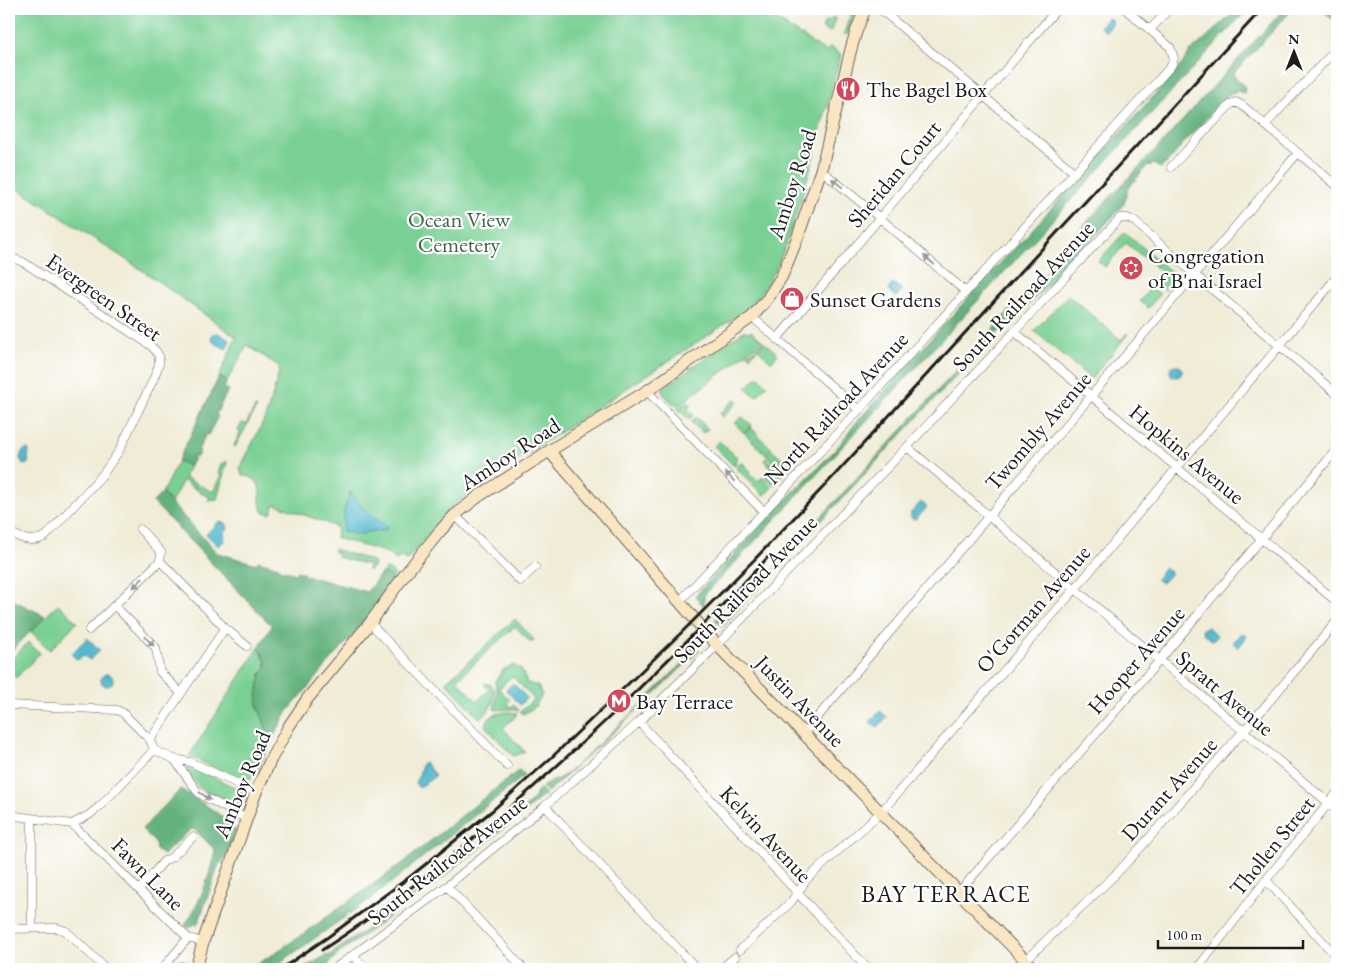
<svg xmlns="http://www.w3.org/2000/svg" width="1346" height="978" font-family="'EB Garamond',serif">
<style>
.green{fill:#7ad094;stroke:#4b7658}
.forest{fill:#63b27e;stroke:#40674d}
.water{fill:#52b9cf;stroke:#376a76}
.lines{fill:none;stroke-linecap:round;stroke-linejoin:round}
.street-casing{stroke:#66655d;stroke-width:9}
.secondary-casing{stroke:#66655d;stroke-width:13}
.street{stroke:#fff;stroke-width:8}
.secondary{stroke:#fbe6c4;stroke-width:11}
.rail{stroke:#1c1c1c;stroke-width:3}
.oneway{fill:#999}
.labels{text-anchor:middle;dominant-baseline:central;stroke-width:4.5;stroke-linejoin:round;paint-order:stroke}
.poi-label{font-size:22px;fill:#1c1c1c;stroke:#fff;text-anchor:start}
.street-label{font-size:22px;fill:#1c1c1c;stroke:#fff}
.park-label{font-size:22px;fill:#42644c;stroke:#fff}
.neighbourhood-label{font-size:24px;letter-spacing:1px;fill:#1c1c1c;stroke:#fff}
</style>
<rect width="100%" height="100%" fill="#fff"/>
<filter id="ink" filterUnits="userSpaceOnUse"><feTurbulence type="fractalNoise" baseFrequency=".02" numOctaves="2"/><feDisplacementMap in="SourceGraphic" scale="10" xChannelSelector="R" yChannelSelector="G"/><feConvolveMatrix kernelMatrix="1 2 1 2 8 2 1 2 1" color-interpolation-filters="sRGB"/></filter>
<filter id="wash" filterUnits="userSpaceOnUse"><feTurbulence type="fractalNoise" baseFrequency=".0096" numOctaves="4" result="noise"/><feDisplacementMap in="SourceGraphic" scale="20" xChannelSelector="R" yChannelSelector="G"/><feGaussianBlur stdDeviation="1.12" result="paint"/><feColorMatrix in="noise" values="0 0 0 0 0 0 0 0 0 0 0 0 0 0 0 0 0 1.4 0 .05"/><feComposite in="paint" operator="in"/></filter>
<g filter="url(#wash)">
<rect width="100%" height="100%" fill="#f0ecd7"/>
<path class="green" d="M9 9H758L779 21 780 23H783V25H786L788 28H789L791 30H793L798 34H799L800 36H803L804 38H806L808 41 809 40 811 43 819 47 820 48 823 49 824 51H826L830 47 841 54 810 170 786 245 775 270 760 295 742 313 484 482 451 508 407 560 401 557 396 560 385 552 336 538 337 527 275 504 271 514 264 512 261 509C258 490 265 479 242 475L240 468 265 418 274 391 280 367 247 345 227 381 219 377 236 337 145 272 9 183Z
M852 9H856L848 34H844Z
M833 17 835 18V20L831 31 828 32 823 29 822 27 826 21 828 22Z
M1125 232 1176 276 1164 290 1155 283 1163 273 1126 243 1105 267 1098 261Z
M1151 287 1160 294 1148 308 1140 301Z
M1068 295 1121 340 1127 333V335L1092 378H1090L1034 331Z
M745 330 747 332 751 331 764 342 753 348 719 375 717 374 716 377 677 407 663 394V388L712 353 713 355 715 353 714 352Z
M765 343 778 354 771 362 758 349 750 356 748 354Z
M758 376 767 385 756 397 746 388Z
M735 399 738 402 723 417 720 413Z
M688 401 691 405 688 409 694 415 689 420 678 409Z
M255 407H257L235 447 234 446 240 433 238 431 242 423 246 424Z
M696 417 708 429 703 433 691 422Z
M742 417 752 425 744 433 735 423Z
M751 427 760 437 754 443 745 434Z
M761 438 772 449 766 455 755 444Z
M719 441 738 458 735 462 737 464 734 466 714 446Z
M773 450 790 466 784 474 767 456Z
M766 458 783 475 774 485 764 475 772 468 764 460Z
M178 461 190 466 184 477 197 484 195 489 183 480 171 503 162 493Z
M226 461 227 462 217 499 208 501 210 498 197 490 199 485 213 492 221 474 218 472 222 463 224 464Z
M742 462 752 474 747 479 736 468Z
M753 475 758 481 763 477 772 487 765 495H763L748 480Z
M334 549 372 561 374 563 373 567 368 571 369 565 337 557 338 553 334 552Z
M386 568 394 573V577L395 580 374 610 373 605 391 583 388 574 386 573 379 576Z
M58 604 77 622 50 650 31 632Z
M515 619 534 640 531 643 515 626 457 680 477 701 489 690 484 684H490L494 689C495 700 490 714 479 718L446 682Z
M28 642 40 653 16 678 9 671V663Z
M259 647 266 662V667L261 674 258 706 271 741 255 776 249 780H240L189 756Z
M513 665 521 669 527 683 538 686 542 695 536 706 524 714 521 713V711L534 699 512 676 499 689 510 700 507 703 511 707 514 704 519 711 509 709 496 710 494 709 497 692 495 683V681L503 670Z
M508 712 517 713 515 717 503 728 525 752 513 756 485 726C488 715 498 713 508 712Z
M187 766 192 767 242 791 244 796 243 801 239 806 233 805 200 788 187 771 185 768Z"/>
<path class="forest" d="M1239 9H1248L731 567 704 595V606L695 596 781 504 837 448 856 423 887 388 984 280 1020 243 1141 110 1183 63 1189 53 1228 18Z
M1284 9H1293L1233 74 1245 87 1244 93 1237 91 1227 97 1187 139 1168 162 1160 168 1154 164 1146 167 1128 189 1124 204 1093 238 1026 308 1010 319 966 368 960 372 722 627 715 619 729 618C768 578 803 536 841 495 908 423 976 351 1039 276L1041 277 1052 266 1050 263 1095 213 1162 143Z
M1321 9H1337V23Z
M219 377 227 381 224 388 228 390 216 414 218 416 208 435 206 434 198 450 200 451 197 457 195 456 190 466 178 461Z
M162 493 217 553 257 564 258 561 279 567V569L296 574 297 571 303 573V575L367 592 379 576 386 573 391 576V583L373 605 374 610 288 711 271 741 258 706 257 694 261 674 266 667V662L259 647 272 626 153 502Z
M9 598 45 616 9 654Z
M691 644 699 651 630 717 548 792 543 788V786L567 774 630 715 690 656Z
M519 770 525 775 372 898 278 964 270 969H250L296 939 403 863Z
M181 789 226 819 236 831 224 860 219 864 218 867 199 921 196 925 194 924 189 928 185 925C200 903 210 877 215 850L194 829H191L163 855 156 850 155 843 142 829Z
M539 789H541L546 794 536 802 444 877 342 951 333 959 325 969H302L327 955 328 956 393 911 474 851 531 802Z"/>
<path class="water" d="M1107 18 1112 20V21L1113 23 1106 32 1100 27Z
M893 283 902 290 896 297 888 290Z
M218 333 230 340 226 349 213 342 211 338 213 334Z
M1170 371a6 6 0 1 1 12 0a6 6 0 1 1-12 0Z
M26 449 29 450 28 459 29 462 26 465 23 464 20 458 22 452Z
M350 492 361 506 385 526 387 529C380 533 373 530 367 532 361 534 365 536 359 535 353 534 350 531 343 532L344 511Z
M921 502 927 507 916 519 915 518 914 520 910 517 912 515 910 514Z
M218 522 226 523 228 528 224 533 225 540 218 546 206 534Z
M1165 568 1171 573 1162 583 1156 579Z
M1205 627 1206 628 1208 627 1217 636 1213 641 1203 633 1202 630Z
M1241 633 1242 634 1243 633 1246 636 1245 637 1246 638 1238 648 1233 643Z
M87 638 100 650 90 660 83 655 78 660 71 654Z
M101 680a6 6 0 1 1 12 0a6 6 0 1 1-12 0Z
M513 683 527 698 520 705 506 690Z
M880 711 887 717 877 728 870 722Z
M425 762 435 776 419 788 415 783 419 775 422 764Z"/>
</g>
<g filter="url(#ink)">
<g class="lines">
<defs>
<path id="street" d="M880 9 1075 173
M1150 30 1169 9
M1265 125 1337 48
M1171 167 1230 105 1236 102 1243 106 1337 186
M821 170 880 218 966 292
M9 260 15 259 23 262 150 345 155 350 159 356V364L154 378 119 451 103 474 46 536C32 544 22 539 9 532
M752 317 859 410
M1015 332 1337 602
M777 339 1057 9
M647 391 764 512
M907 447 1337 810
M455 515 520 581 535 567
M140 529 161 552 160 561 225 628 247 646
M680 601 859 410 1171 66 1174 58 1170 47 1125 9
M115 606 156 648 160 672 181 693
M370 623 507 766
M89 630 160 561
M9 705 117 710 123 713 150 740 154 750
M639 722 868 969
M804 733 1298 153
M150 740 225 628
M174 759 197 791 205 797 247 819
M545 806 697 969
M9 815 72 824 89 815 100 806 154 750 174 759 190 762 256 792
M32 819V928
M72 824 188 938 203 942
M1266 880 1337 957
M447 886 524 969
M139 890 164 861 172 857 193 837
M959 892 1159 661 1337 449
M9 929 57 928 66 931 106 969
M740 950 791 902 807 879 881 812 1075 589 1337 277
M353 955 366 969
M162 969 188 938
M173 969 181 966 195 969
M334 969 447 886 545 806 639 722 717 645 907 447 1120 218H1127L1134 221 1195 275 1337 394
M721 969 735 957
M1016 969 1118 872 1142 846 1256 717 1337 621
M1197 969 1266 880 1337 793"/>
<path id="secondary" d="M549 451 717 645 1034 969
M196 969 203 942 256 792 271 759 289 726 308 698 370 623 406 573 440 531 455 515 479 496 549 451 647 391 752 317 768 298 782 276 797 239 821 170 851 49 856 32 865 9"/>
</defs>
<use href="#street" class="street-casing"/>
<use href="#secondary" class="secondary-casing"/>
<use href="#street" class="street"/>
<use href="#secondary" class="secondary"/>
<path class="rail" d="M322 950C430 880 527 796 620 707 671 657 721 608 769 556
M281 969 328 937 411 876 493 810 551 758 681 633 755 559 831 479 1262 9"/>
</g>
<defs><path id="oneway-solid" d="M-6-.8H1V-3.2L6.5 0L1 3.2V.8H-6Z" transform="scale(1.25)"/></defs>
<g class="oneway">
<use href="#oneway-solid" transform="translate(837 183) rotate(-141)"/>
<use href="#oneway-solid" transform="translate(929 260) rotate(-139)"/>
<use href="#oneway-solid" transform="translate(730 477) rotate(-134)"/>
<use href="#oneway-solid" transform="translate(138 583) rotate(135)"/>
<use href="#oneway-solid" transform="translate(149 641) rotate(46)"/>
<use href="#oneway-solid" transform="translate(205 796) rotate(34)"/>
</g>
</g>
<defs>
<symbol id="restaurant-disc" viewBox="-11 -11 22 22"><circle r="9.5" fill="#d1495b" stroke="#fff"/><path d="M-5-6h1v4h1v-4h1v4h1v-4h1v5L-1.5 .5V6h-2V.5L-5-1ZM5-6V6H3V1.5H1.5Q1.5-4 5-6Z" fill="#fff"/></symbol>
<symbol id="synagogue-disc" viewBox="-11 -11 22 22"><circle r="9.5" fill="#d1495b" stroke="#fff"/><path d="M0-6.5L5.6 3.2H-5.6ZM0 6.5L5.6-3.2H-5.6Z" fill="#fff"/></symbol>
<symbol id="shop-disc" viewBox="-11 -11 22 22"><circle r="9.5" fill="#d1495b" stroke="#fff"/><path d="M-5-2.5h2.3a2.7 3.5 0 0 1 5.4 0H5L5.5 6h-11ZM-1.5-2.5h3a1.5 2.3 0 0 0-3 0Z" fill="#fff"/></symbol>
<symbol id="metro-disc" viewBox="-11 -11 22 22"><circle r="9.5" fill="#d1495b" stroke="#fff"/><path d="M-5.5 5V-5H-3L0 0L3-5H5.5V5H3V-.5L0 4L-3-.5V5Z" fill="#fff"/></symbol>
</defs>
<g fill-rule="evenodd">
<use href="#restaurant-disc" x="834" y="75" width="28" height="28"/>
<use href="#synagogue-disc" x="1117" y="254" width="28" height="28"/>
<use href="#shop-disc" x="778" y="285" width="28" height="28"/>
<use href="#metro-disc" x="605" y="687" width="28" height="28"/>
</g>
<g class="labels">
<g class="poi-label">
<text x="866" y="89">The Bagel Box</text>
<text x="1148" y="255">Congregation<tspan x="1148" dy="25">of B'nai Israel</tspan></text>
<text x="810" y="299">Sunset Gardens</text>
<text x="636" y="701">Bay Terrace</text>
</g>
<g class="street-label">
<text transform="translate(894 174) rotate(-50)">Sheridan Court</text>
<text transform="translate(792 184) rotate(-72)">Amboy Road</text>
<text transform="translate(1023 296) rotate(-47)">South Railroad Avenue</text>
<text transform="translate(104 297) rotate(35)">Evergreen Street</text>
<text transform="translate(836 408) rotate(-47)">North Railroad Avenue</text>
<text transform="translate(1038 431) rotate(-49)">Twombly Avenue</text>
<text transform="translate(510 454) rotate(-33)">Amboy Road</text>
<text transform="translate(1187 454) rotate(40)">Hopkins Avenue</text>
<text transform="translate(745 589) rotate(-46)">South Railroad Avenue</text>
<text transform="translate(1033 609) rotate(-49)">O'Gorman Avenue</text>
<text transform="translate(1136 660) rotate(-49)">Hooper Avenue</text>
<text transform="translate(1225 693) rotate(40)">Spratt Avenue</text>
<text transform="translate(800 701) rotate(46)">Justin Avenue</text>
<text transform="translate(242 784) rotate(-67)">Amboy Road</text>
<text transform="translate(1169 789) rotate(-48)">Durant Avenue</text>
<text transform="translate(766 834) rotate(47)">Kelvin Avenue</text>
<text transform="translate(1272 846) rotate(-51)">Thollen Street</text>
<text transform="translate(447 860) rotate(-38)">South Railroad Avenue</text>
<text transform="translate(148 874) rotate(45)">Fawn Lane</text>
</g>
<g class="park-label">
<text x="459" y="219">Ocean View<tspan x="459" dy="25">Cemetery</tspan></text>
</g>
<g class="neighbourhood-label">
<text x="946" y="893">BAY TERRACE</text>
</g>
</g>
<rect width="1346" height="978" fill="none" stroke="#fff" stroke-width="30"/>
<g transform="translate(1294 52)" stroke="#ffffff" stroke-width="4" paint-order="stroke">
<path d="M0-4L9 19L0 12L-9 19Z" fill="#1c1c1c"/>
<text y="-8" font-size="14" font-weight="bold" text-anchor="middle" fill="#1c1c1c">N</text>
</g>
<path d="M1158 940v8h145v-8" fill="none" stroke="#1c1c1c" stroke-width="2.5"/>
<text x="1166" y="940" font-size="15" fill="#1c1c1c" stroke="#ffffff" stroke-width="4" paint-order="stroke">100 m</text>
</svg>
